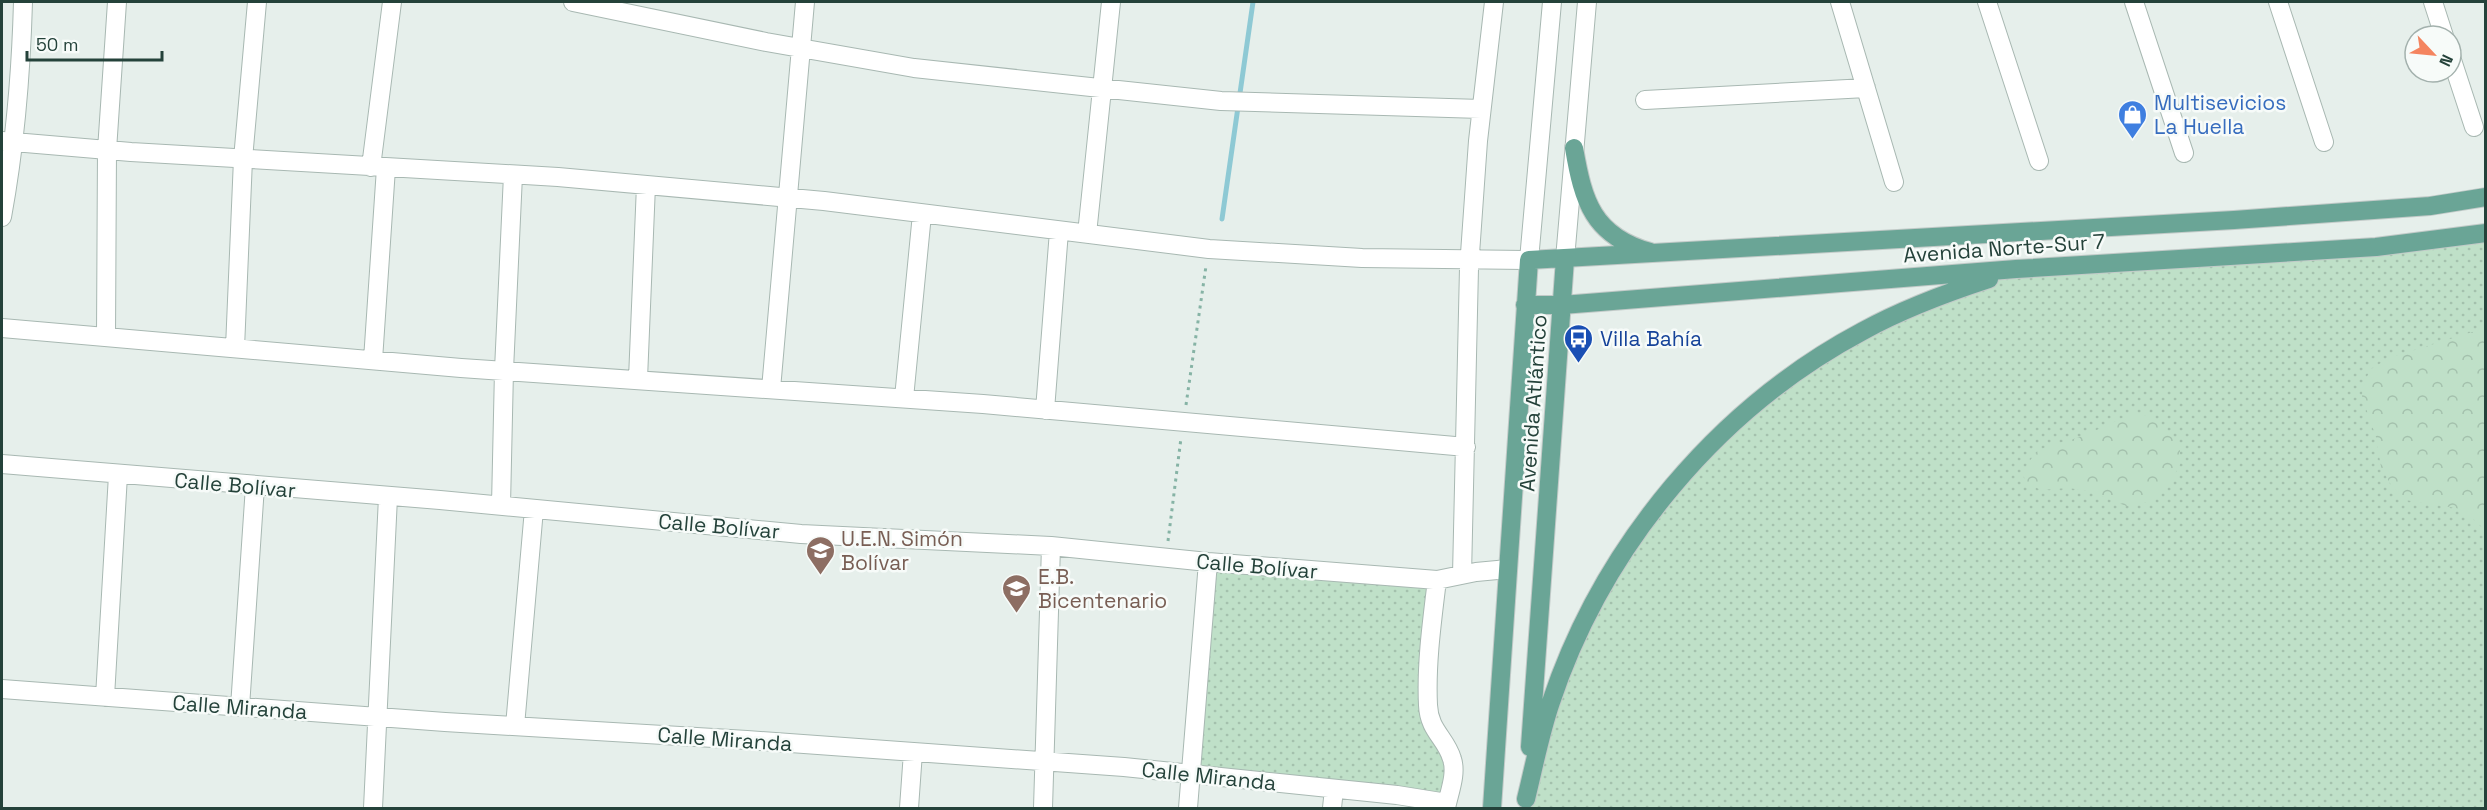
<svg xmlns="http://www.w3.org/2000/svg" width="2487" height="810" font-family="'Space Grotesk',sans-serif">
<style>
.grass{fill:url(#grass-dots)}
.forest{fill:url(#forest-crowns)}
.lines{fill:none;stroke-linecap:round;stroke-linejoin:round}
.stream{stroke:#8ec9d4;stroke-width:5}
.minor-casing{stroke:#a8b8b2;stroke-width:20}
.major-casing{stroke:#c2cac8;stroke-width:20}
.path{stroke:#86b3a5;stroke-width:3;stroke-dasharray:3 4.5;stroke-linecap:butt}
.minor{stroke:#fff;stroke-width:18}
.major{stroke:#6aa596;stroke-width:18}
.labels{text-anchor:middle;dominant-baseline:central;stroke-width:5;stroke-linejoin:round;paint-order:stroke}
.shop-label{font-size:21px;fill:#366cbe;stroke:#f7fbf9;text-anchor:start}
.street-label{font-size:21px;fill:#24423a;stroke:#f7fbf9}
.transit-label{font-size:21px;fill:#164399;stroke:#f7fbf9;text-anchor:start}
.education-label{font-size:21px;fill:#785e54;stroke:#f7fbf9;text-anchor:start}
</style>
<defs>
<pattern id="grass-dots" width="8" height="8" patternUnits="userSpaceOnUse" patternTransform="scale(1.5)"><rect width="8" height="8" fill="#bfe0c8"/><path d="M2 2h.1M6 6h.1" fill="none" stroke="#a4c1ad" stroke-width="1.8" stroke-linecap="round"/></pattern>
<pattern id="forest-crowns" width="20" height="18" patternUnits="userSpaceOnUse" patternTransform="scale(1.5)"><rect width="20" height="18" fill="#bfe0c8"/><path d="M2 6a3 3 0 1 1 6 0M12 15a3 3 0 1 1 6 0" fill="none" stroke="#a4c1ad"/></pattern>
</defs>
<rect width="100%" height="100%" fill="#e6efeb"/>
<path class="grass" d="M2485 233V808H1525L1526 799 1568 658 1675 483 1827 353 2016 269Z
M1208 562 1437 580 1428 705 1447 748V803L1190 774Z"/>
<path class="forest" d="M2485 328H2486L2485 530 2470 516 2456 508 2405 500 2391 485 2381 467 2376 437 2362 397 2363 384 2371 369 2389 358Z
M2132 414 2150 416 2171 435 2180 450V464L2173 478 2147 502 2126 506 2089 491 2068 488 2041 490 2028 484 2022 474C2038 441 2050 448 2079 437 2097 431 2114 421 2132 414Z"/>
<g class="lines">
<path class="stream" d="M1222 219 1253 2"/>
<defs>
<path id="minor" d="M573 2 766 42 914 68 1221 101 1481 109
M1840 2 1894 182
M1987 2 2039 161
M2134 2 2184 153
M2278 2 2324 142
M2433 2 2444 36
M2451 57 2474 127
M1645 100 1866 88
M2 141 131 152 558 177 824 201 1209 249 1362 258 1529 260 1552 2
M371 167 392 2
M2 217C15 146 21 74 23 2
M1087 234 1111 2
M1565 259 1587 2
M2 328 461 368 983 404 1466 447
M106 337 107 150 117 2
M235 348 243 159 257 2
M373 360 386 168
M638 379 646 185
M771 389 805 2
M904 398 922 214
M1045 410 1059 231
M2 464 440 500 801 534 1051 546 1208 562 1437 580 1476 572 1508 569
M501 505 504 370 513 175
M1462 575 1469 268 1478 141 1494 2
M1437 580C1432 621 1426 664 1428 705 1429 731 1446 738 1452 759 1457 774 1449 793 1446 808
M2 689 445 722 747 740 1124 767 1397 795 1447 803
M105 697 118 475
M240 707 255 486
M515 726 534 509
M373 808 388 497
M909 808 913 752
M1043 808 1051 546
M1188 808 1208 562
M1332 808 1334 789"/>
<path id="major" d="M1574 148C1583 201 1593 236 1650 252
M1525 305H1562L2016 269 2376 247 2486 233
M1530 747 1565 259
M1526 799C1534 767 1540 734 1551 702 1603 546 1718 408 1863 331 1903 309 1946 293 1989 279
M1492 808 1529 260 2234 220 2430 206 2486 197"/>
</defs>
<use href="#minor" class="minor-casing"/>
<use href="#major" class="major-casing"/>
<path class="path" d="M1186 405 1206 266
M1168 541 1181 438"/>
<use href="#minor" class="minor"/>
<use href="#major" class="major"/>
</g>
<defs>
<symbol id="shop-pin" viewBox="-11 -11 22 30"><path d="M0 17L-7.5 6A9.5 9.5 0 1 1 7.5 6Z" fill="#3f7fe0" stroke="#f7fbf9"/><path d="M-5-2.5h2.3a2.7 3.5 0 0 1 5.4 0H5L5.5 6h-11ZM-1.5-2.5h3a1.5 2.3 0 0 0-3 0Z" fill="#fff"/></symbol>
<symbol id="bus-pin" viewBox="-11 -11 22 30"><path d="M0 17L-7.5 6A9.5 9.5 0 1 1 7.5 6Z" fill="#1a4fb4" stroke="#f7fbf9"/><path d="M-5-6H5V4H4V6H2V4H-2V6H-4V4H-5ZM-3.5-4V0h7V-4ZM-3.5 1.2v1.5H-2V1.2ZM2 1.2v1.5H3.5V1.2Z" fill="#fff"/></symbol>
<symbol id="school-pin" viewBox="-11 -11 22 30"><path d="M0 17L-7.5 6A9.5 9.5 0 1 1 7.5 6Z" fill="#8d6e63" stroke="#f7fbf9"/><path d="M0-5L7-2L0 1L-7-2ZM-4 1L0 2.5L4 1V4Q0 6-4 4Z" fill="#fff"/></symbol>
</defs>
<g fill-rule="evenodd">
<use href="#shop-pin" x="2116" y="98" width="33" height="45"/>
<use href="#bus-pin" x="1562" y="322" width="33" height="45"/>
<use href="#school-pin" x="804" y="534" width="33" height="45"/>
<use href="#school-pin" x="1000" y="572" width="33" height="45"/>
</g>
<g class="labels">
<g class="shop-label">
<text x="2154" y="102">Multisevicios<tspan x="2154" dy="24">La Huella</tspan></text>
</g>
<g class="street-label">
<text transform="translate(2004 248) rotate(-4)">Avenida Norte-Sur 7</text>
<text transform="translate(1533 403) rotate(-86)">Avenida Atlántico</text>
<text transform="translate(235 485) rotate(5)">Calle Bolívar</text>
<text transform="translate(719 526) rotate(5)">Calle Bolívar</text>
<text transform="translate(1257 566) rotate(5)">Calle Bolívar</text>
<text transform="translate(240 707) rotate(4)">Calle Miranda</text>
<text transform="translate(725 739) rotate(4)">Calle Miranda</text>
<text transform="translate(1209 776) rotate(6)">Calle Miranda</text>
</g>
<g class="transit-label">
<text x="1600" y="338">Villa Bahía</text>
</g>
<g class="education-label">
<text x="841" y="538">U.E.N. Simón<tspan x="841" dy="24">Bolívar</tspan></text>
<text x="1038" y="576">E.B.<tspan x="1038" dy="24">Bicentenario</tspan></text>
</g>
</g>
<rect width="2487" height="810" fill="none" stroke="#24423a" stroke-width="6"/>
<g transform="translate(2433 54) rotate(116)"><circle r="28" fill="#f7fbf9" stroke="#a3b1ad" stroke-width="1.5"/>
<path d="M0-4.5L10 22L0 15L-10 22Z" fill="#f4845f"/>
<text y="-9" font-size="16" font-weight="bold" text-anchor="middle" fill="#24423a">N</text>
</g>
<path d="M27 51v9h135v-9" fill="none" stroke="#24423a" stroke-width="3"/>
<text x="36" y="51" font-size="18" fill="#24423a" stroke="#f7fbf9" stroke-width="4.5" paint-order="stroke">50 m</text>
</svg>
